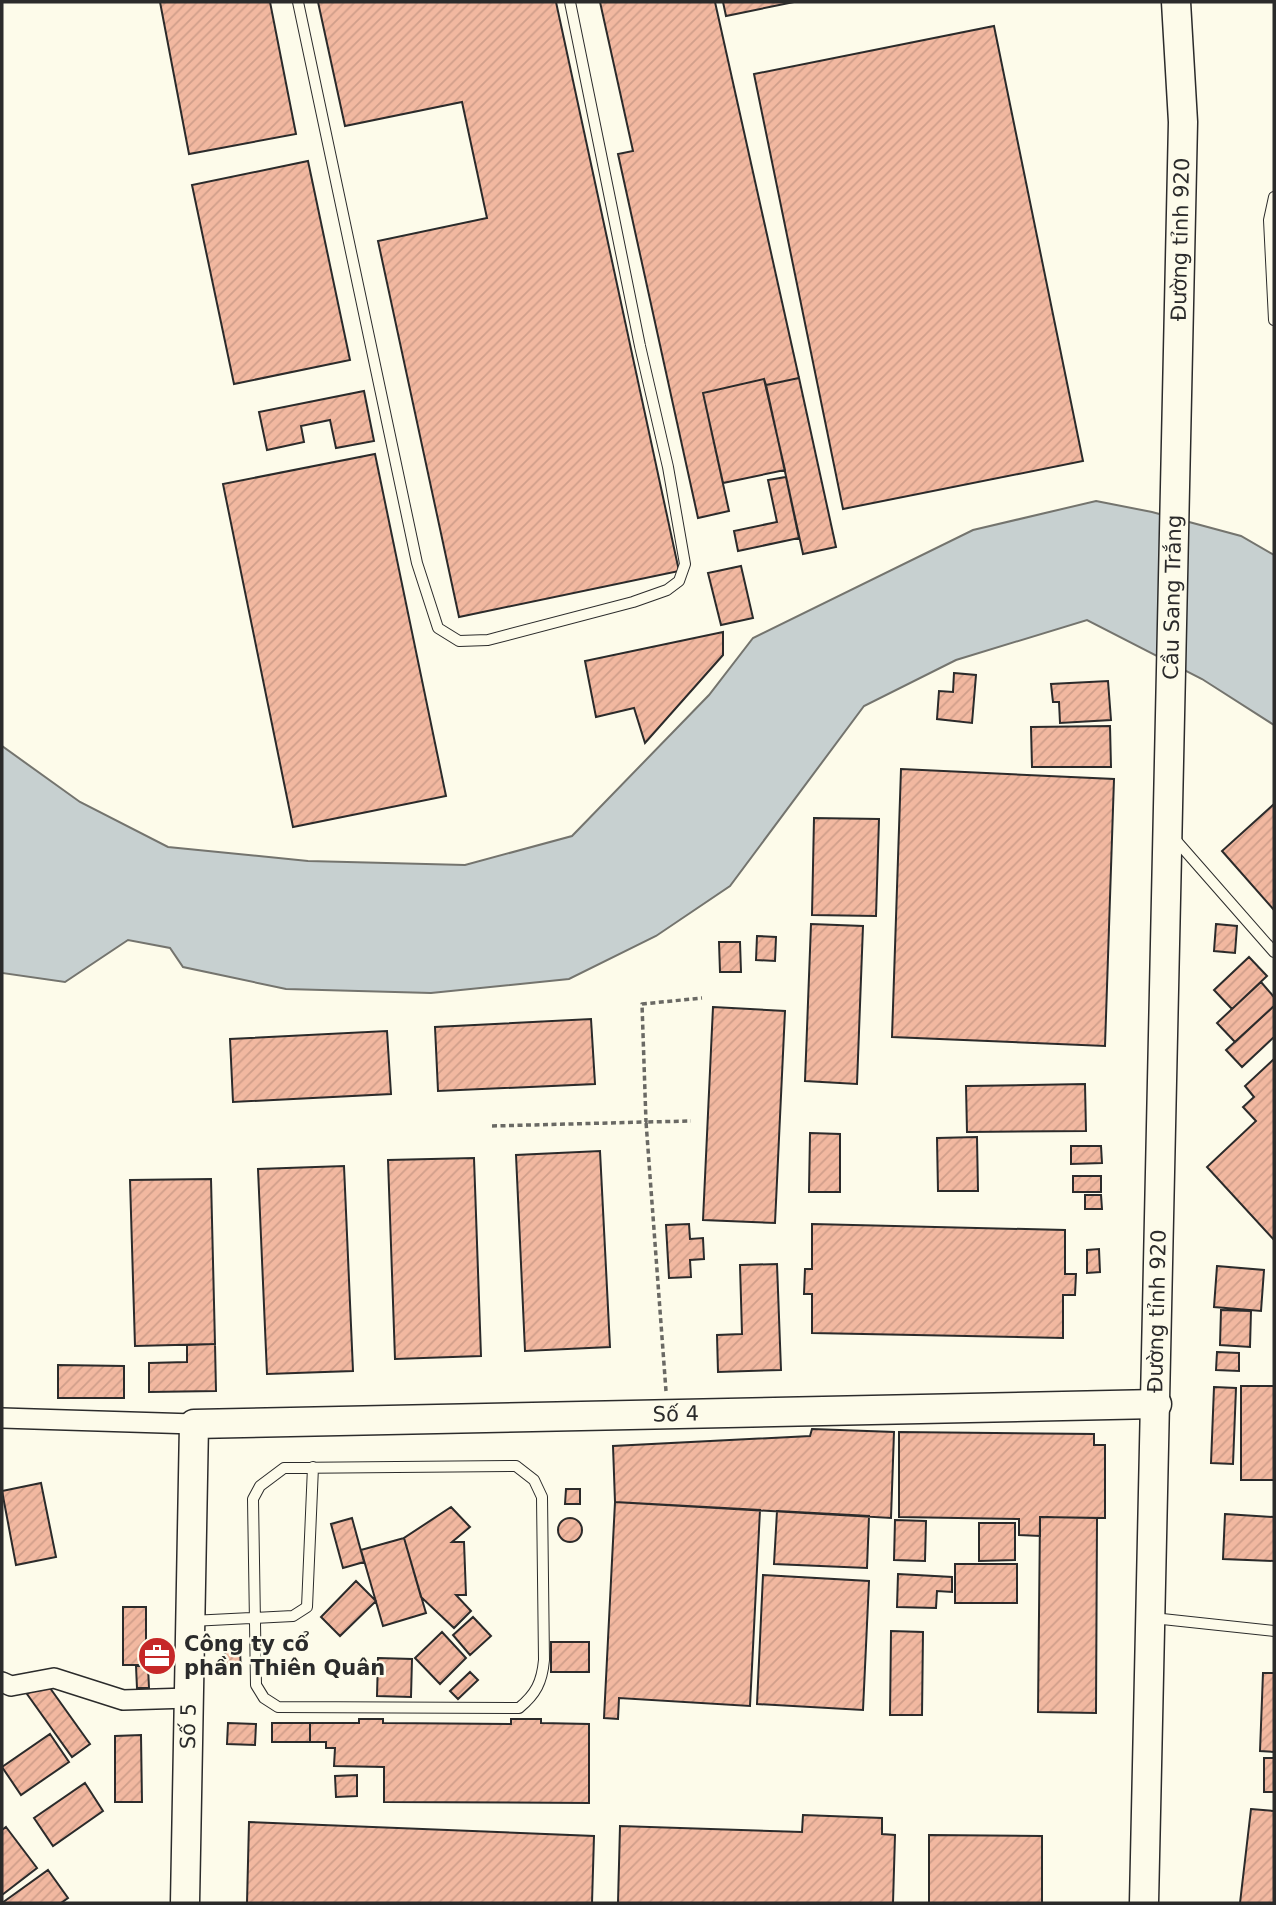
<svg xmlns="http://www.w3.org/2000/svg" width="1276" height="1905" font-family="'DejaVu Sans',sans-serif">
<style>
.water{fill:#c7d0d0;stroke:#74746e;stroke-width:2}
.building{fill:url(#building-hatch);stroke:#2b2b2b;stroke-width:2}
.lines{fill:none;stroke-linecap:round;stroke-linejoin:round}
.lane-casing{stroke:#2b2b2b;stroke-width:12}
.street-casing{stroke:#2b2b2b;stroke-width:22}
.secondary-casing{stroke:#2b2b2b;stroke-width:31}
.path{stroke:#6a6964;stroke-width:3.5;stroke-dasharray:5 3.5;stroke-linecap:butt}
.lane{stroke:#fdfbea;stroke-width:10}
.street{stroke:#fdfbea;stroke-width:19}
.secondary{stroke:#fdfbea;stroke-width:28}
.labels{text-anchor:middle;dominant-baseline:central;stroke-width:5;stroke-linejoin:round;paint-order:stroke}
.street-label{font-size:21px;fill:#2b2b2b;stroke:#fdfbea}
.poi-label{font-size:21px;font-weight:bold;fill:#2b2b2b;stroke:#fdfbea;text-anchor:start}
</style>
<defs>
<pattern id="building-hatch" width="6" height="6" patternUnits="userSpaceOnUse" patternTransform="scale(1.75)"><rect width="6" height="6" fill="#f2b8a0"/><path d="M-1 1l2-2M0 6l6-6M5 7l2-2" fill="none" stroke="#d09e8a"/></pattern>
</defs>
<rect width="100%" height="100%" fill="#fdfbea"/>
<path class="water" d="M1096 501 1152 512 1241 536 1274 555V725L1202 679 1087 620 956 660 864 706 730 886 656 936 569 979 431 993 286 989 183 967 170 948 128 940 65 982 2 973V746L80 802 168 847 308 861 465 865 572 836 709 695 753 638 973 530Z"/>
<path class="building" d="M160 2H270L296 134 189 154Z
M318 2H556L679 571 459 617 378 241 487 218 462 102 345 126Z
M600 2H715L799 378 766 385 764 379 703 393 729 511 698 518 618 154 633 151Z
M723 2H794L726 16Z
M994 26 1083 461 843 509 754 74Z
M308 161 350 360 234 384 192 185Z
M799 378 836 547 803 554 766 385Z
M764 379 785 470 723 483 703 393Z
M364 391 374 441 336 448 330 420 301 426 304 442 267 450 259 412Z
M375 454 446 796 293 827 223 484Z
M786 477 799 538 738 551 734 531 777 522 768 480Z
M741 566 753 618 721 625 708 573Z
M723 632V655L645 743 634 708 596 717 585 661Z
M954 673 976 675 972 723 937 719 939 691 953 692Z
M1108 681 1111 720 1060 723 1059 702H1053L1051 684Z
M1110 726 1111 767H1032L1031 727Z
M901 769 1114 779 1105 1046 892 1037Z
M1274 804V910L1222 851Z
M814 818 879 819 876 916 812 915Z
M811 924 863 926 857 1084 805 1081Z
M1216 924 1237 926 1235 953 1214 951Z
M757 936 776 937 775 961 756 960Z
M719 942H740L741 972H720Z
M1249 957 1267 976 1232 1009 1214 990Z
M1261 982 1274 997V1006L1235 1042 1217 1023Z
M1274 1006V1037L1242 1067 1226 1050Z
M713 1007 785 1011 775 1223 703 1220Z
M591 1019 595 1084 438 1091 435 1027Z
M387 1031 391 1094 233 1102 230 1039Z
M1274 1059V1240L1207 1167 1256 1121 1243 1107 1254 1097 1245 1086Z
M1085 1084 1086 1131 967 1132 966 1086Z
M810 1133 840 1134V1192H809Z
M977 1137 978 1191H938L937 1138Z
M1071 1146H1101L1102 1163 1071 1164Z
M600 1151 610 1347 525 1351 516 1155Z
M474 1158 481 1356 395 1359 388 1160Z
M344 1166 353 1371 267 1374 258 1169Z
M1073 1176H1101V1192H1073Z
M211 1179 215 1344 135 1346 130 1180Z
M1085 1195H1101L1102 1209H1085Z
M689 1224 690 1239 703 1238 704 1259 690 1260 691 1277 669 1278 666 1225Z
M812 1224 1065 1230V1274H1076L1075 1295H1063V1338L812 1333V1294H804L805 1269H812Z
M1099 1249 1100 1272 1087 1273V1250Z
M777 1264 781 1370 718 1372 717 1335 742 1334 740 1265Z
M1217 1266 1264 1270 1261 1311 1214 1307Z
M1221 1310 1251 1311 1250 1347 1220 1345Z
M215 1344 216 1391 149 1392V1363L187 1362V1345Z
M1217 1352 1239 1353V1371L1216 1370Z
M58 1365 124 1366V1398H58Z
M1241 1386H1274V1480H1241Z
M1214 1387 1236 1388 1233 1464 1211 1463Z
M812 1429 894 1432 891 1518 615 1502 613 1446 810 1436Z
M899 1432 1094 1434V1445H1105V1518L1040 1517V1536L1019 1535V1519L899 1517Z
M41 1483 56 1557 16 1565 2 1491Z
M566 1489H580V1504H565Z
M615 1502 760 1510 750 1706 619 1698 618 1719 604 1718Z
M451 1507 470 1527 452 1542H464L466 1595H456L471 1611 454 1628 421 1597 404 1538Z
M777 1511 869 1516 867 1568 774 1564Z
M1225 1514 1274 1517V1561L1223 1559Z
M1040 1517 1097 1518 1096 1713 1038 1712Z
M352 1518 364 1562 343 1568 331 1524Z
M558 1530a12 12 0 1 1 24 0a12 12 0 1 1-24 0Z
M895 1520 926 1521 925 1561 894 1560Z
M979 1523H1015V1560L979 1561Z
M404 1538 426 1613 383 1626 361 1550Z
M955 1564H1017V1603H955Z
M898 1574 952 1577V1592L937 1591 936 1608 897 1607Z
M763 1575 869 1581 863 1710 757 1704Z
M356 1581 376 1601 340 1636 321 1617Z
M123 1607H146V1665H123Z
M473 1617 491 1636 470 1655 453 1635Z
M891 1631 923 1632 922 1715H890Z
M442 1632 466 1658 440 1684 415 1658Z
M551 1642H589V1672H551Z
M240 1651 241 1671H226L225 1652Z
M378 1658 412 1659 411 1697 377 1696Z
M136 1666H148L149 1688H137Z
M470 1672 478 1680 458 1699 450 1691Z
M1263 1673H1274V1752L1260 1751Z
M45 1681 90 1744 72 1757 27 1694Z
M359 1719H383V1723L511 1724V1719H541V1723L589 1724V1803L384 1802V1767L334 1766 335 1748H326V1742H310V1723H359Z
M228 1723 256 1724 255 1745 227 1744Z
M272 1723H310V1742H272Z
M50 1734 69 1762 21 1795 2 1767Z
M141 1735 142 1802H115V1736Z
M1264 1758H1274V1792H1264Z
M357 1775V1796L336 1797 335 1776Z
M85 1783 103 1811 53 1846 34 1818Z
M1251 1809 1274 1811V1903H1240Z
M803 1815 882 1818V1834L895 1835 893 1903H618L620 1826 802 1832Z
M249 1822 594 1836 592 1903H247Z
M6 1827 37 1868 2 1895V1830Z
M929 1835 1042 1836V1903H929Z
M48 1870 68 1898 61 1903H2Z"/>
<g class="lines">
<defs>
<path id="lane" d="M298 2 417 563 438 628 459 641 488 640 633 602 667 590 679 581 685 564 668 467 640 346 570 2
M1274 197 1269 220 1274 320
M1173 837 1274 952
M516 1466 534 1480 542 1497 544 1660C542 1682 536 1694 519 1708L278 1707 264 1698 256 1685 253 1499 260 1486 284 1468Z
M1153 1618 1274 1631
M191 1621 293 1616 307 1607 313 1467"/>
<path id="street" d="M2 1418 194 1424
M2 1682 11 1686 54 1678 123 1700 189 1698"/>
<g id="secondary">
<path id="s1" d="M185 1903 194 1424 1157 1404"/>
<path id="s2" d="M1144 1903 1183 122 1176 2"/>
</g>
</defs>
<use href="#lane" class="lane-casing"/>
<use href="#street" class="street-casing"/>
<use href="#secondary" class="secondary-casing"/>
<path class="path" d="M492 1126 646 1122 642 1004 702 998
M666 1391 646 1122 691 1121"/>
<use href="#lane" class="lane"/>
<use href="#street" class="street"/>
<use href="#secondary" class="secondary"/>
</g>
<defs>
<symbol id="office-disc" viewBox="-11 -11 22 22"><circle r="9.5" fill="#c62828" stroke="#fdfbea"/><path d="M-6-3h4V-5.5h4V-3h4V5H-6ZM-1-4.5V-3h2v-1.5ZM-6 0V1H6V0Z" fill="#fff"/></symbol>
</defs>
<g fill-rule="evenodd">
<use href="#office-disc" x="135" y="1634" width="44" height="44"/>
</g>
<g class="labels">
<g class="street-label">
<text stroke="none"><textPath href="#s2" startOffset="1664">Đường tỉnh 920</textPath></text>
<text stroke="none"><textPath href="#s2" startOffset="1306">Cầu Sang Trắng</textPath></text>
<text stroke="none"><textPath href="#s2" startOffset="592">Đường tỉnh 920</textPath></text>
<text stroke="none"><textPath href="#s1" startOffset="961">Số 4</textPath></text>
<text stroke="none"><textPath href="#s1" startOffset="177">Số 5</textPath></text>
</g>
<g class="poi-label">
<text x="184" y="1644">Công ty cổ<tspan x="184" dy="24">phần Thiên Quân</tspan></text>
</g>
</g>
<rect width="1276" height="1905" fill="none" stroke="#2b2b2b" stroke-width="7"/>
</svg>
